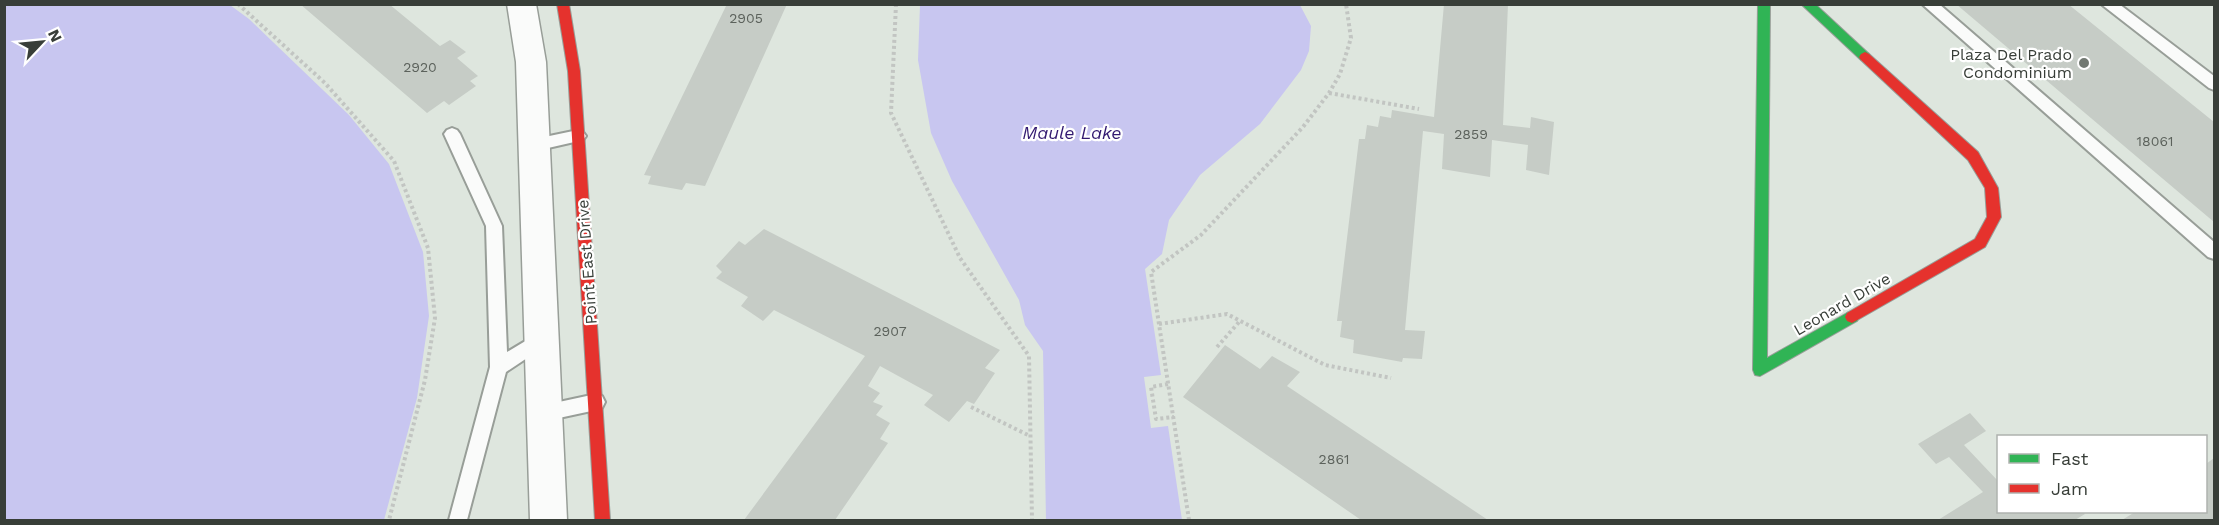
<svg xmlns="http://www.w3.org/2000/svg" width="2219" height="525" font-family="'Work Sans',sans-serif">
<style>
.water{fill:#c8c6f0}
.building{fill:#c6ccc6}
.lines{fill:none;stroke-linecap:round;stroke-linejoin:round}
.lane-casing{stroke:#989e98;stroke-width:4}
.street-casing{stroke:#989e98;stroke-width:3}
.fast-casing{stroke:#989e98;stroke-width:2}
.jam-casing{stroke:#989e98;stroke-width:2}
.path{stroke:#c2c5c2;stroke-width:4;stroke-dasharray:3 3;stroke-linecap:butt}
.lane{fill:#fafbfa;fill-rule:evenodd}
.street{fill:#fafbfa;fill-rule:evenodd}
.fast{fill:#30b455;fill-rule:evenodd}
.jam{fill:#e5322d;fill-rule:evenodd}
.poi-dot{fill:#727972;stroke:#fff;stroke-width:2}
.labels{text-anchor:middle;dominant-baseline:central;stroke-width:4.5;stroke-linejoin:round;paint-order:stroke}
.number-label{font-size:14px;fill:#5c625c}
.poi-label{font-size:16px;fill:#383e38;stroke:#fff;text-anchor:end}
.street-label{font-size:16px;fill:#383e38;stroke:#fff}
.water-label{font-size:18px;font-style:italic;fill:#321970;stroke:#fff}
</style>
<rect width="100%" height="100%" fill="#dee6de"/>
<path class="water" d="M4 5H230L249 19 349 115 389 164 423 252 429 316 417 398 384 520H5Z
M920 5H1300L1311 26 1309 51 1301 70 1260 124 1200 175 1169 220 1162 254 1145 269 1161 375 1144 377 1151 428 1168 426 1182 520H1046L1043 351 1025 325 1019 300 952 181 931 133 918 60Z"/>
<path class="building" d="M300 4H389L440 46 450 40 466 52 457 58 478 76 470 81 476 86 449 105 444 101 427 113Z
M727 4H787L705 186 686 183 682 190 648 184 651 176 644 175Z
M1444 4H1508L1503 125 1530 128 1531 117 1554 122 1549 175 1526 170 1528 145 1492 140 1490 177 1442 169 1444 134 1423 131 1405 330 1425 331 1422 359 1403 358 1402 362 1353 353 1354 340 1340 337 1342 321H1337L1359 139H1365L1367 125 1378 127 1380 116 1391 118 1392 110 1434 117Z
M1956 4H2068L2214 122V222Z
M764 229 1000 350 985 368 995 373 974 404 967 401 949 422 924 405 933 395 880 366 868 386 880 393 873 402 883 406 876 415 890 423 880 439 888 443 835 520H744L865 356 774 310 763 321 741 306 748 297 716 278 722 272 716 266 739 241 745 245Z
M1225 345 1260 369 1272 356 1300 372 1287 386 1488 520H1361L1183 397Z
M1970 413 1986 431 1964 445 1998 481V512H2083L2085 514 2075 520H1938L1983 492 1949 457 1936 464 1918 444Z
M2214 458V520H2122L2135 512H2206V464Z"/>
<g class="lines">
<defs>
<path id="lane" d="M1922 4H1939L2214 242V259L2208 257Z
M2101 4H2119L2214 76V90L2209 88Z
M452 128 457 130 460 134 502 226 507 352 542 331 548 334 551 339 548 344 506 372 467 520H449L490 367 486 226 444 134 447 130Z
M578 130 583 132 586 136 583 140 535 151 529 149 527 145 529 141 535 139Z
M596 394 602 396 605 402 602 408 596 410 545 421 539 419 536 413 539 407 545 405Z"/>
<path id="street" d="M507 4H536L546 62 567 520H530L516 62Z"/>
<path id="fast" d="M1758 4H1770L1767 358 1847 313 1852 311 1857 313 1859 317 1857 321 1760 376 1755 375 1753 370Z
M1801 4H1815L1869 54 1871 57 1869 60H1861Z"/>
<path id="jam" d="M557 4H569L580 71 610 520H595L568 71Z
M1865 52 1869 54 1978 152 1998 188 2001 217 1985 247 1852 323 1847 321 1845 317 1847 313 1975 239 1987 217 1985 188 1968 160 1861 60 1859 57 1861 54Z"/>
</defs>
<use href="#lane" class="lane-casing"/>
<use href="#street" class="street-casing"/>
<use href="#fast" class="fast-casing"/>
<use href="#jam" class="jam-casing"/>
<path class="path" d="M238 4 325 83 394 161 428 248 435 318 425 380 389 520
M896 4 891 113 960 258 1029 356 1032 520
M1329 93 1419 109
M1159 324 1227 314 1325 365 1391 378
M1217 347 1240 321
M1168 384 1151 387 1156 419 1174 417
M971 407 1030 436
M1189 520 1151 272 1201 235 1303 127 1329 93 1340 74 1351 38 1346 4"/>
<use href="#lane" class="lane"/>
<use href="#street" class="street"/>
<use href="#fast" class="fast"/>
<use href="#jam" class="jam"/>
</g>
<circle class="poi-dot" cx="2084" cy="63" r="6"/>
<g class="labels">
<g class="number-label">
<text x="746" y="18">2905</text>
<text x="420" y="67">2920</text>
<text x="1471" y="134">2859</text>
<text x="2155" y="141">18061</text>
<text x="890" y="331">2907</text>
<text x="1334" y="459">2861</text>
</g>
<g class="poi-label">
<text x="2072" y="54">Plaza Del Prado<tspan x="2072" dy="18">Condominium</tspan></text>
</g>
<g class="street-label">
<text transform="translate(587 262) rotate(-94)">Point East Drive</text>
<text transform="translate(1842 304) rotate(-30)">Leonard Drive</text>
</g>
<g class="water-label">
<text x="1072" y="132">Maule Lake</text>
</g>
</g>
<rect width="2219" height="525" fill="none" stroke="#383e38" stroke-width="12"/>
<rect x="1997" y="435" width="210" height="78" fill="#ffffff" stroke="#afb2af" stroke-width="1.5"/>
<rect x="2009" y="454" width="30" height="9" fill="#30b455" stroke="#afb2af" stroke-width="1.5"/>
<text x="2051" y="465" font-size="18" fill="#383e38">Fast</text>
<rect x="2009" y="484" width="30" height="9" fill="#e5322d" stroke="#afb2af" stroke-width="1.5"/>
<text x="2051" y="495" font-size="18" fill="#383e38">Jam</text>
<g transform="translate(42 42) rotate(64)" stroke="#ffffff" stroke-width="4.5" paint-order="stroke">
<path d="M0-4.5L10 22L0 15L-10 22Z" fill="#383e38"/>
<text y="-9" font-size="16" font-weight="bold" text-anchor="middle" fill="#383e38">N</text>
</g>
</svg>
